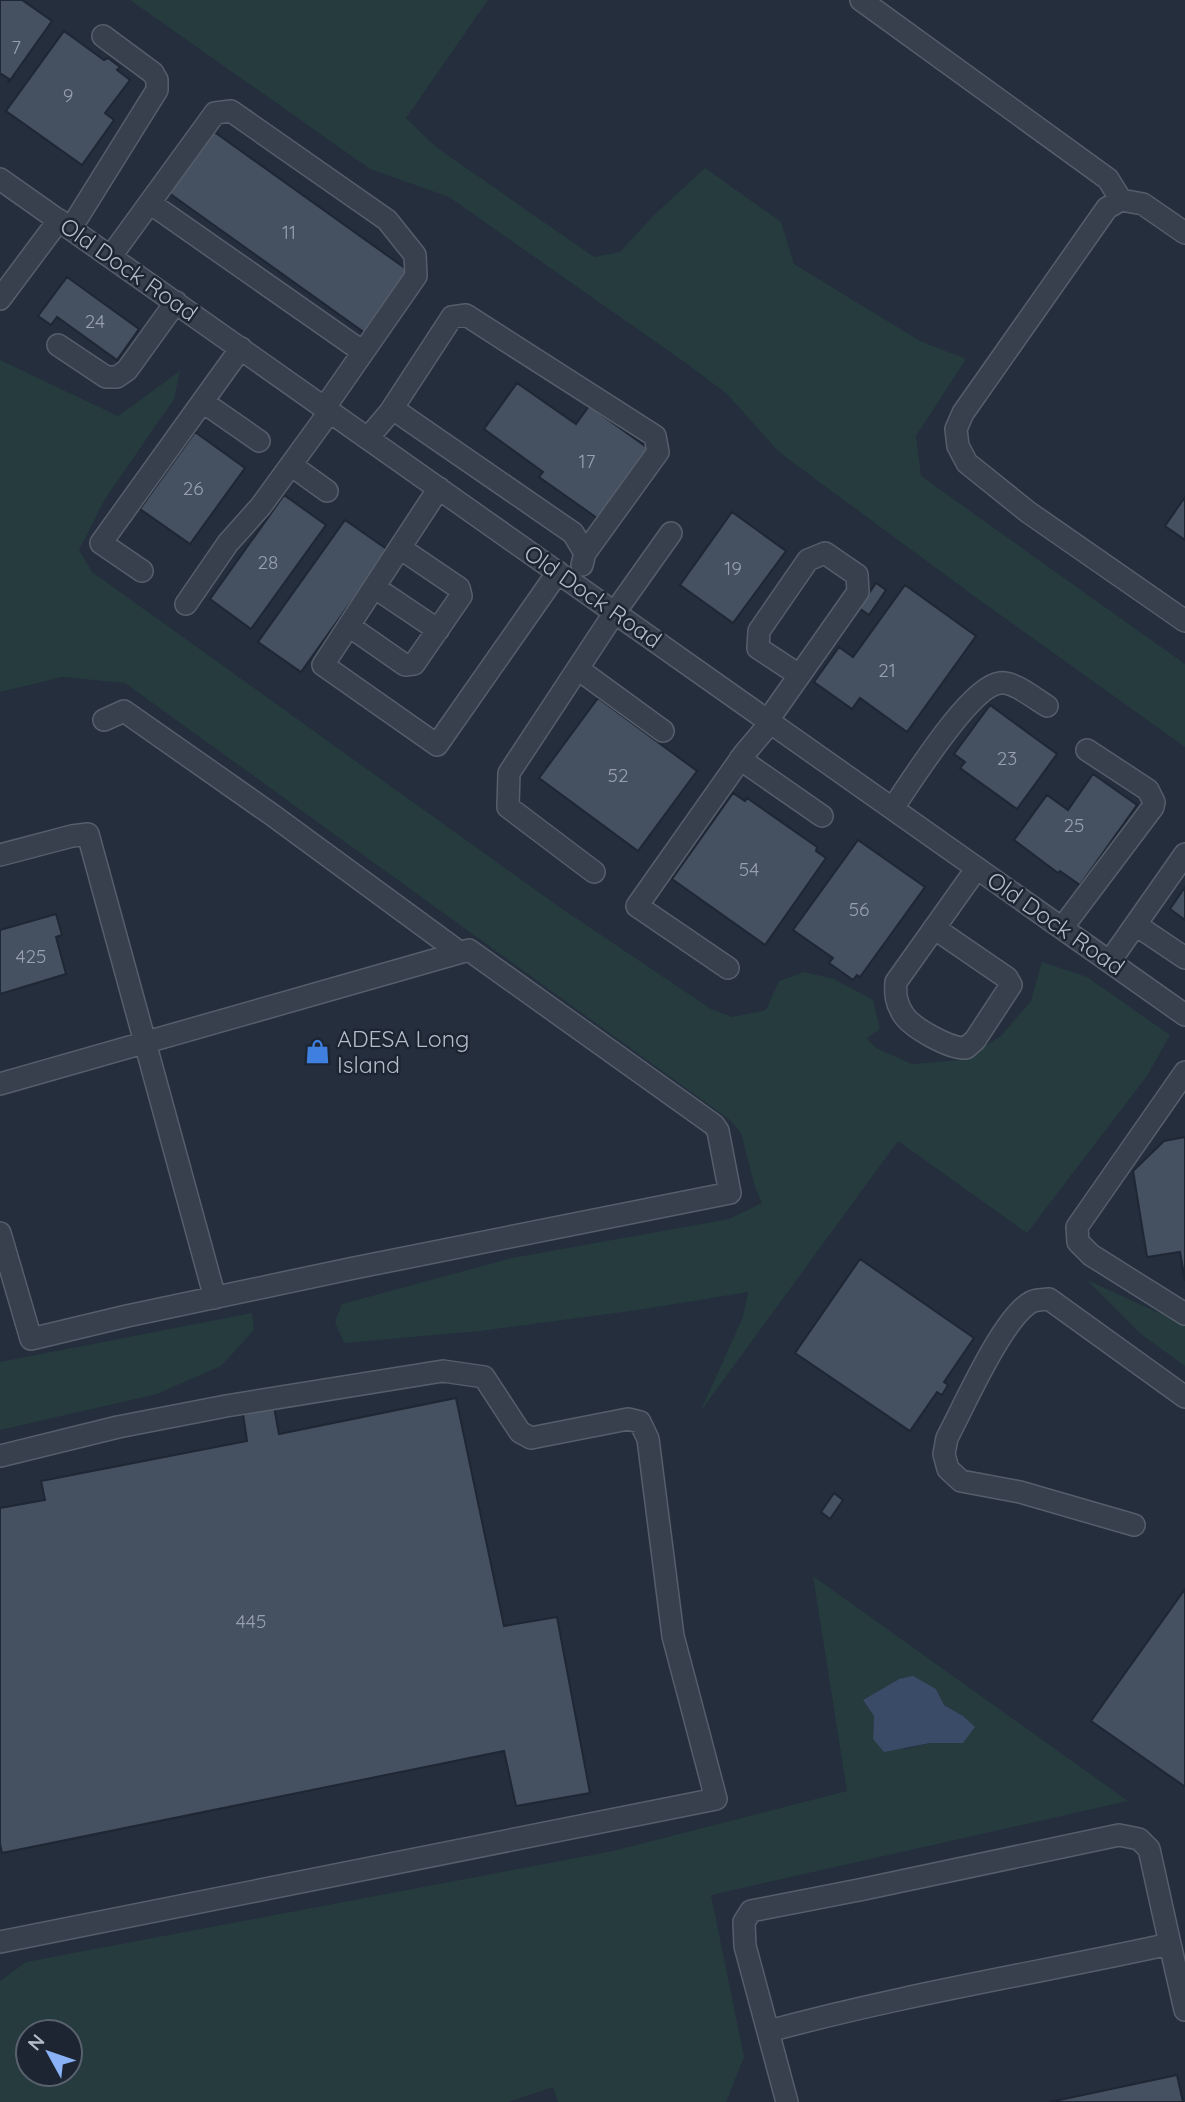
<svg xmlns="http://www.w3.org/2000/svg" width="1185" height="2102" font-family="Quicksand,sans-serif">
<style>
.green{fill:#263b3e;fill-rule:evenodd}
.water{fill:#394b66}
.building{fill:#455061;stroke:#1f2734;stroke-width:2}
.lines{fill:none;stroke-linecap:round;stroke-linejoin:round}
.minor-casing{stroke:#565e6b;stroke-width:24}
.minor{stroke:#38404d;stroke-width:21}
.labels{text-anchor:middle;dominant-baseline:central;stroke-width:5;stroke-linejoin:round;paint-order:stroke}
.number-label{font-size:19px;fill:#98a0ae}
.street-label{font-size:23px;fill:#b4bbc8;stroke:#1d2532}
.poi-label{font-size:23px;fill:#b4bbc8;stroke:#1d2532;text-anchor:start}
</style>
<rect width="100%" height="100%" fill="#242e3d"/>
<path class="green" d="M130 0H488L406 118 436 147 594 257 620 252 653 216 705 168 781 222 794 264 920 341 966 359 916 436 921 476 1185 664V747L974 596 780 453 727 394 683 361 449 197 370 169Z
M0 360 118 416 180 371 174 399 105 499 79 550 92 572 558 906 711 1009 732 1017 766 1010 779 981 804 972 834 979 873 1000 880 1029 867 1038 876 1048 912 1064 961 1060 1000 1037 1031 1001 1042 962 1087 977 1170 1035 1147 1076 1027 1233 898 1141 700 1412 743 1317 748 1292 638 1310 480 1331 344 1343 335 1322 342 1304 512 1258 729 1219 762 1203 755 1187 741 1133 730 1120 125 683 62 677 0 692Z
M1087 1280 1185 1325V1366L1142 1335Z
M252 1313 254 1330 221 1366 157 1394 0 1430V1362Z
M813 1576 1128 1801 711 1895 744 2057 726 2102H558L553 2087 508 2102H0V1981L26 1962 613 1851 847 1791ZM899 1679 925 1684 936 1689 944 1705 963 1716V1743H930L906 1749 873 1739 874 1716 863 1700ZM28 2032H70V2074H28Z"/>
<path class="water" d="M913 1676 936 1689 944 1705 963 1716 975 1727 963 1743H930L884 1752 873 1739 874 1716 863 1700 899 1679Z"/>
<path class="building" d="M0 0H22L52 21 8 83 9 79 0 73Z
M64 31 104 60 108 58 120 67 117 70 130 80 105 113 114 120 82 165 6 111Z
M213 131 409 271 365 333 169 193Z
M67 277 139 329 117 360 57 317 51 325 38 316Z
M517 383 576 424 589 406 652 451 597 518 539 477 543 472 484 429Z
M195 432 245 468 190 544 140 509Z
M284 495 326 525 251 629 210 599Z
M1185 497V540L1165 526Z
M732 512 786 551 733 623 680 585Z
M345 520 388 550 301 672 258 642Z
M876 583 886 590 869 615 859 608Z
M905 585 976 636 907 732 860 698 852 709 814 682 839 647 853 657Z
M598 698 697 771 638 851 539 778Z
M990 705 1057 754 1017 809 960 768 965 762 954 754Z
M1093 774 1137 805 1080 885 1060 871 1058 873 1014 840 1047 795 1068 810Z
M733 793 745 801 747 798 817 847 816 851 826 858 765 945 672 879Z
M858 840 925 887 860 977 857 975 853 980 829 963 833 958 793 930Z
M1185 887V920L1170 909Z
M56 914 62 935 56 937 66 974 0 994V930Z
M1185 1137V1281L1180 1252 1147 1257 1133 1171 1164 1141Z
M860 1259 974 1338 944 1382 948 1385 942 1395 937 1392 910 1431 795 1353Z
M456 1398 504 1626 557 1617 590 1793 516 1806 504 1751 2 1853 0 1844V1508L45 1500 41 1481 247 1441 243 1414 274 1407 279 1434Z
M834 1493 843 1500 830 1519 821 1512Z
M1185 1589V1785L1184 1786 1091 1721Z
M1177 2075 1183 2102H1050Z"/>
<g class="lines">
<defs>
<path id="minor" d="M861 0 1108 179 1121 200
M0 179 1185 1015
M150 203 363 352
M71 228 157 90V80L153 73 103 36
M1185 233 1143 204 1121 200 1107 208 963 413 956 429 958 446 967 463 1028 512 1185 621
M111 256 215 113 231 111 387 220 415 255 416 276 325 407
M0 299 59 220
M58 345 106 377H117L127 370 176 302
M203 402 259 441
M390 412 452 317 466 315 655 436 658 452 585 553
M368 438 390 412 396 411 573 533 585 553 582 565
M291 465 327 491
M439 488 323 665 437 745 558 572
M142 571 101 543 241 348
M374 587 438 630
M186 604 228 543 261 506 330 411
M349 626 405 665 414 664 461 596 459 588 400 548
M578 669 663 731
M104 720 124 711 271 814 459 952
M768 720 780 703 858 592 857 575 825 553 808 560 759 631 758 648 799 675
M740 759 822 816
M893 808C911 782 970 686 1000 683 1014 681 1035 699 1047 706
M0 855 72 836 88 834 215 1298
M594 872 508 807 509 773 615 612 671 533
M1136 925 1185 958
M934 928 1007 978 1011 985 975 1040 966 1048C950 1049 912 1028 903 1014 896 1003 895 994 896 982L977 868
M1062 928 1153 807 1154 802 1148 790 1087 750
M1110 961 1185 854
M728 968 637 906 744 754 771 722
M1185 1072 1077 1227 1078 1242 1091 1255 1185 1314
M0 1084 469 950 714 1125 718 1131 730 1193 354 1268 127 1316 31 1339 0 1233
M0 1456 118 1427 226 1406 443 1371 484 1377 520 1432 531 1438 628 1419 640 1422 648 1439 673 1636 716 1799 0 1942
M1134 1525 1020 1492 961 1481 948 1469 944 1454 947 1438C965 1404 1000 1324 1028 1304 1034 1299 1042 1300 1049 1299L1185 1397
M1170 1944 1185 2010
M769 2031C901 1995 1037 1973 1170 1944L1149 1849 1139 1839 1119 1835 864 1889 751 1911 744 1922 745 1946 787 2102"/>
</defs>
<use href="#minor" class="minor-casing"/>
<use href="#minor" class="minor"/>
</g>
<defs>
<symbol id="shop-bare" viewBox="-9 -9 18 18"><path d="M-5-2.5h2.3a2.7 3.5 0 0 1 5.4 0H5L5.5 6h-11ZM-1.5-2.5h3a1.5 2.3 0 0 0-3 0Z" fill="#3f7fe0" stroke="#1d2532" stroke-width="2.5" paint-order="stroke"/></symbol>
</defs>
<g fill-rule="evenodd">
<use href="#shop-bare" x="300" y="1034" width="35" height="35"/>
</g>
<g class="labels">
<g class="number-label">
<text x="16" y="47">7</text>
<text x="68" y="95">9</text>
<text x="289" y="232">11</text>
<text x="95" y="321">24</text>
<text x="587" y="461">17</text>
<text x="193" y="488">26</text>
<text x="268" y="562">28</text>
<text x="733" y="568">19</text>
<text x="887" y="670">21</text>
<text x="1007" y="758">23</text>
<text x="618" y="775">52</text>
<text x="1074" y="825">25</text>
<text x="749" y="869">54</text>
<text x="859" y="909">56</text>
<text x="31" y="956">425</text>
<text x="251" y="1621">445</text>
</g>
<g class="street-label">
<text transform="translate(129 269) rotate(35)">Old Dock Road</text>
<text transform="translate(593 596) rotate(35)">Old Dock Road</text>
<text transform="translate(1056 923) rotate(35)">Old Dock Road</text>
</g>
<g class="poi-label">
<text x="337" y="1038">ADESA Long<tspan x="337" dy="26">Island</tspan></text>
</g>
</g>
<g transform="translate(49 2053) rotate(310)"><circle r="33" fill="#1d2532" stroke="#59616e" stroke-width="2"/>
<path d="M0-5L12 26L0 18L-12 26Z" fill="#8ab2f7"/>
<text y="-10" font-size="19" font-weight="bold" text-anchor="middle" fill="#b4bbc8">N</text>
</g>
</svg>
